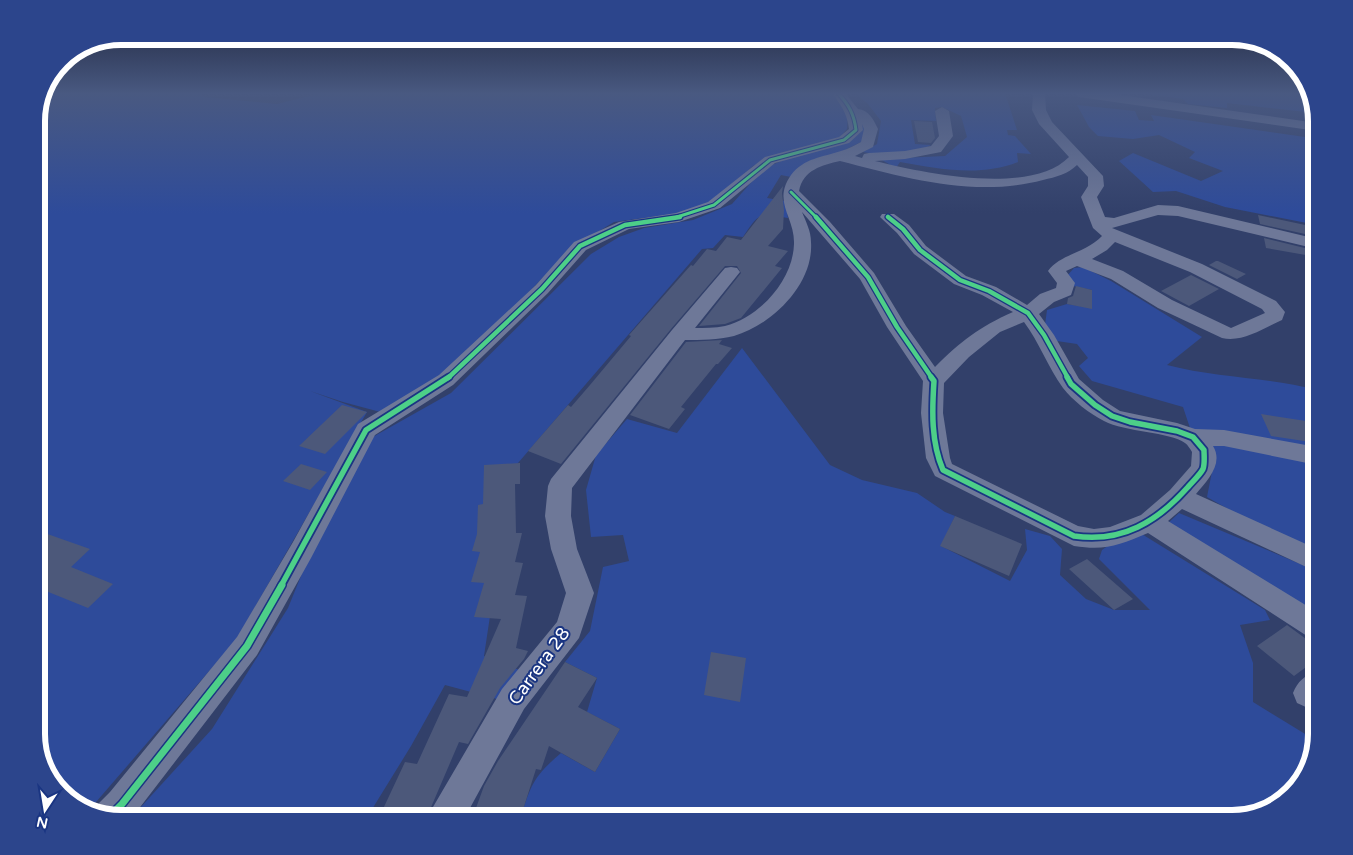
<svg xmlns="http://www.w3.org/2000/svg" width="1353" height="855" font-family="'Varela Round',sans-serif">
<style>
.green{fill:#2e4b9a}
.building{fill:#4c587a}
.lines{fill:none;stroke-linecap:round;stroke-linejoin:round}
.minor{fill:#6e7898;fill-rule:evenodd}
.cycleway-far3-casing{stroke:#1a3582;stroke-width:5}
.cycleway-far2-casing{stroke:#1a3582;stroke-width:7}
.cycleway-far1-casing{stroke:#1a3582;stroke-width:9}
.cycleway-casing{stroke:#1a3582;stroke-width:10}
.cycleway-far3{stroke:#4dcf88;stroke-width:3}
.cycleway-far2{stroke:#4dcf88;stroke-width:4.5}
.cycleway-far1{stroke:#4dcf88;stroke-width:5.5}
.cycleway{stroke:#4dcf88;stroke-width:7}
.labels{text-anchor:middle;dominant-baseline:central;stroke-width:4;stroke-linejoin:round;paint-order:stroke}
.street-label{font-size:18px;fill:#fff;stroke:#1a3582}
.rim{fill:none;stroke:#fff;stroke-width:6}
</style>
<rect width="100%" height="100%" fill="#32406a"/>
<path class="green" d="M47 93H201L204 97 277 104 321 93H836L848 115 847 129 837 140 781 153 753 166 719 197 708 203 674 214 614 222 586 239 568 251 512 310 435 381 384 413 343 402 310 391 367 412 236 640 90 809 74 805 48 776 36 739V116Z
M855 93H1005L1017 130H1007L1008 135 1015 136 1031 154 1017 153 1018 162C980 177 939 169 900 162L896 168 880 159 945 156 967 137 961 116 942 107 935 108 936 121 911 120 915 144 931 145C912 156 885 156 863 152L877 144 881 121 868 104Z
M1139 93H1310L1317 119 1310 118 1306 112 1227 103V108L1188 104 1183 99Z
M1077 105 1135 111 1139 120 1154 121 1151 115 1305 137 1313 154 1317 155V225L1225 207 1176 191 1153 192 1119 161 1133 153 1201 181 1223 171 1189 158 1195 152 1159 135 1133 139 1098 136 1089 127Z
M860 112 868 124 863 141 791 177 781 175 767 198 785 201 788 218C759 212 759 213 743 237L725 235 713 248 702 249 512 470 484 656 522 671 497 699 445 685 411 746 366 819H130L212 729 288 608 318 534 371 438 451 393 591 254 619 237 644 228 693 220 732 204 756 177 772 165 793 156 843 143Z
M1083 267 1111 281 1202 337 1167 365C1216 378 1268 377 1317 390V550L1247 520 1207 497 1215 456 1190 428 1183 407 1092 381 1079 366 1088 358 1077 344 1050 340 1044 332 1047 310 1067 304 1092 308V290L1068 285 1066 277 1074 268Z
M742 348 830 465 862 480 917 493 945 512 955 516 941 546 1010 581 1027 550 1025 529 1050 536 1062 549 1060 575 1086 599 1114 610H1150L1099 559 1102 550 1132 528 1265 610 1270 620 1240 625 1253 663V702L1315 740 1303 781 1274 807 1232 819H520C531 785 533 777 561 753L595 772 620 729 587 712 597 678 565 662 590 631 603 567 629 561 623 535 591 537 586 490 596 455 627 419 677 433Z
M1179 513 1317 571V616L1167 524Z"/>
<path class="building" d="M914 121 932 122 935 138 931 143 918 142Z
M783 186 782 193 784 210 783 229 768 246 788 251 775 266 782 268 741 318 725 324 699 326 741 273 737 266H725L671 329 561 464 528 451 568 405 571 407 590 385 631 336 629 335 691 265 693 266 707 249 716 251 727 237 741 240Z
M1258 215 1310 226 1314 236 1260 224Z
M1264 238 1317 251V257L1266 248Z
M1216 261H1218L1246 274 1237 279 1209 265Z
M1191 275 1219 289 1189 306 1161 291Z
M1076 286 1092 290V309L1067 304 1068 298 1073 296Z
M722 340 719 344 732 348 718 364H716L681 407 685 409 669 429 630 415 686 342Z
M342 405 367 412 325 454 299 446Z
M1261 414 1306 421 1317 443 1271 436Z
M520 463V484H515L516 533H522L515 562 523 563 515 595 527 596 516 648 528 651 524 659 500 688 468 744 459 742 426 819 383 809 405 762 417 764 449 694 467 697 501 619 474 617 484 583 471 582 480 552 472 551 477 534 478 505 483 504 484 465Z
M301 464 327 472 310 490 283 481Z
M955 516 1022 544 1009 576 940 546Z
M36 530 90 549 71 567 113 584 88 608 36 587Z
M1087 559 1133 599 1114 610 1069 569Z
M1287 625 1317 647V659L1294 676 1257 646Z
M711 652 746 658 740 702 704 695Z
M565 662 597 678 578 707 620 729 595 772 549 746 541 770 536 769 520 819H472L484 786 498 761Z"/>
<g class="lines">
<path class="minor" d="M832 93H845L858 109C869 110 873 119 878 129L873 147 855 156 862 158 864 154 869 153 905 151 931 146 939 136 935 111 942 107 949 111 953 136 941 152 905 159 875 161C923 173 1031 196 1069 157L1039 124 1032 110 1033 93H1045L1046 110 1052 122 1103 176 1104 186 1097 197 1105 217 1114 218 1158 205 1178 206 1317 239V249L1178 216 1158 215 1112 228 1202 264 1276 301 1285 312 1282 320C1264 328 1242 343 1222 338L1158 308 1111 279 1077 266 1066 271 1075 283 1071 295 1054 302 1039 314 1054 335 1079 379 1103 400 1120 411 1177 423 1195 429 1224 430 1317 447V465L1224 446H1213C1224 464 1207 481 1196 494L1317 549V572L1182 509 1168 521 1317 612V640L1307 636 1148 533C1119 545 1106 551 1074 546L935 476 926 458 921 413 923 381 887 327 860 279 802 212C806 222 811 231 811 242 814 284 772 325 734 336 718 340 701 340 685 340L572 488 571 516 577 549 594 593 579 638 524 709 464 819H428L433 807 502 689 557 622 566 593 551 549 545 516 548 486 551 479 672 330 725 268 731 267 737 268 740 272 695 328C704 328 715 328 725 326 760 317 793 280 794 244 795 217 772 202 791 175 804 158 823 157 841 151 848 149 855 145 861 142L864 129 862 124 863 130 849 143 775 163 720 208 679 222 629 229 586 250 548 293 453 385 375 435 311 558 257 655 131 819H122L96 811 99 803 110 792 237 637 293 542 358 424 439 375 536 285 574 242 619 222 676 213 708 202 765 157 839 137 849 129C847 113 841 105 832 93ZM840 161C907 178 974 198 1043 180 1056 177 1068 174 1077 165L1088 177V186L1081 197 1093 228 1102 236C1086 253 1060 254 1048 271L1057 283 1056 288 1040 294 1027 305 996 287 966 276 926 246 909 225 894 214H882L880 217 897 233 914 254 954 284 982 295 1013 312C979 327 961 341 935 367L906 326 874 273 830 222 799 191C803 170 822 165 840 161ZM1115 242 1190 272 1262 309 1265 313 1231 328 1172 300 1123 271 1092 259 1107 250ZM1024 322C1039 342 1048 367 1063 388 1072 400 1090 414 1104 421 1125 432 1170 432 1185 443 1188 445 1190 449 1192 452L1191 466 1170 490 1141 515 1110 527 1094 529 1078 526 952 464 950 458 943 413 944 383 969 357 1000 332Z
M1073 93H1107L1317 123V131L1079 97Z
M1317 671V704L1308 708 1297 703 1293 693C1298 681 1304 676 1317 671Z"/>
<defs>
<path id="cycleway-far3" d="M791 192 817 218
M674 218 714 205 770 160 844 140 856 130C854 114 849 105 838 93"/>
<path id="cycleway-far2" d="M816 217 868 277 897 327 932 378
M888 217 903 229 920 250 960 280 989 291 1028 313 1044 335 1068 378
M448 378 542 289 580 246 625 225 680 217"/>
<path id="cycleway-far1" d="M931 377 934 381C932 411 931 442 943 470L1074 536C1122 543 1157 522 1188 487 1192 482 1200 475 1203 469 1205 464 1204 455 1204 450L1193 437 1177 431 1130 422 1112 416 1095 405 1071 384 1067 377
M281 586 366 430 449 377"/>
<path id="cycleway" d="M111 815 122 804 247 646 282 585"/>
</defs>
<use href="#cycleway-far3" class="cycleway-far3-casing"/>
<use href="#cycleway-far2" class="cycleway-far2-casing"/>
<use href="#cycleway-far1" class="cycleway-far1-casing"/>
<use href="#cycleway" class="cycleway-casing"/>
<use href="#cycleway-far3" class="cycleway-far3"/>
<use href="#cycleway-far2" class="cycleway-far2"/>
<use href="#cycleway-far1" class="cycleway-far1"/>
<use href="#cycleway" class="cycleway"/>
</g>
<linearGradient id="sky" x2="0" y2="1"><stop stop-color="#1c233a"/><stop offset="0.44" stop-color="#495981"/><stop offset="1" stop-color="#495981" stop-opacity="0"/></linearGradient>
<rect width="1353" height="213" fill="url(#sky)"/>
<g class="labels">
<g class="street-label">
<text transform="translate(539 666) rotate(-54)">Carrera 28</text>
</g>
</g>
<path d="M0 0H1353V855H0ZM121 45H1232A76 76 0 0 1 1308 121V734A76 76 0 0 1 1232 810H121A76 76 0 0 1 45 734V121A76 76 0 0 1 121 45Z" fill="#2c458c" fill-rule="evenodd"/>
<path class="rim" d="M121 45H1232A76 76 0 0 1 1308 121V734A76 76 0 0 1 1232 810H121A76 76 0 0 1 45 734V121A76 76 0 0 1 121 45Z"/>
<g transform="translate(45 810) rotate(192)" stroke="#1a3582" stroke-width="4" paint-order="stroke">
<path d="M0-4L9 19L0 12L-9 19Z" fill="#ffffff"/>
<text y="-8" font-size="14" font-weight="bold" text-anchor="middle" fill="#ffffff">N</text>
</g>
</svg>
